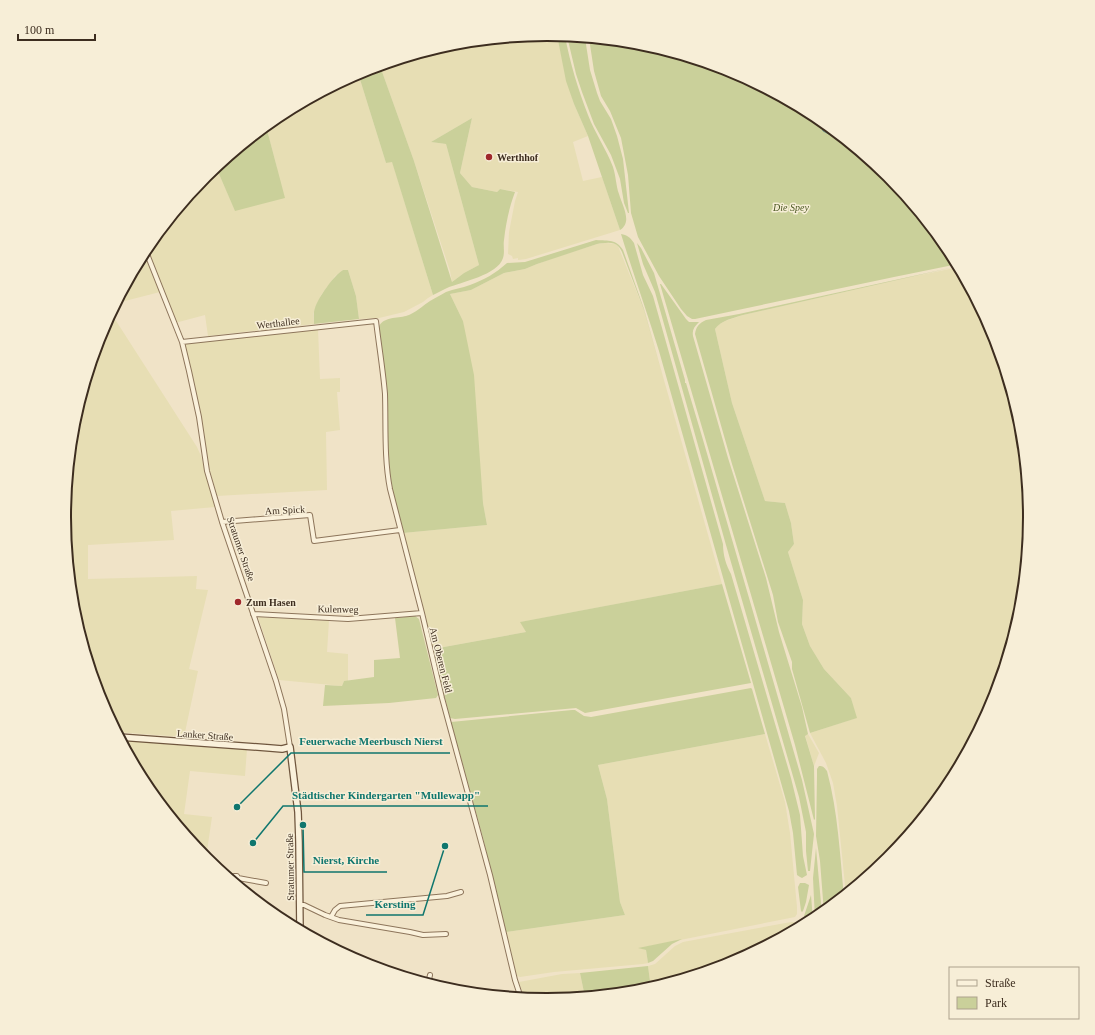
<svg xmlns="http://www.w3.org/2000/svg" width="1095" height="1035" font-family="'Times New Roman',serif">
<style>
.farmland{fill:#e7deb4}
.green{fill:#cad09a}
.water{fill:#a8c4bc;stroke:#6e9389}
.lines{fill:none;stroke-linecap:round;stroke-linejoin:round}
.street-casing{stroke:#8d755b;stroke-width:6}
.secondary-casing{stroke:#6f563e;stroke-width:8}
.street{stroke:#faf1db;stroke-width:4}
.secondary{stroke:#faf1db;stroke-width:5.5}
.poi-dot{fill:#9f282b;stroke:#f7eed7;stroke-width:1.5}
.labels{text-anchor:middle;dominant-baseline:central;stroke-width:3;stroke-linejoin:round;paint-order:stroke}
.poi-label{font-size:10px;font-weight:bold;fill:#3d2d1f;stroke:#f7eed7;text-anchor:start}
.park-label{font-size:10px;font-style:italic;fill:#4e5a25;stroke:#f7eed7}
.street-label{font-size:10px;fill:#3d2d1f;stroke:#f7eed7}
.rim{fill:none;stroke:#3d2d1f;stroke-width:2}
.leader{fill:none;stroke:#0f766e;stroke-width:1.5}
.callout-dot{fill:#0f766e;stroke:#f7eed7;stroke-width:1.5}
.callout-label{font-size:11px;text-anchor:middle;font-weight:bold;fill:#0f766e;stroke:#f7eed7;stroke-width:3;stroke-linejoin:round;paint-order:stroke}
</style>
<rect width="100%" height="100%" fill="#f0e3c7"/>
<path class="farmland" d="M548 34 557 35 567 81 574 104 588 136 573 142 583 181 602 177 620 230 526 259 518 260V258L513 259 512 256 508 254 509 232 515 201 518 192 500 189 497 192 472 187 460 173 472 118 431 142 446 144 479 265 464 273 452 282 450 271 414 161 380 66 453 43Z
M358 73 386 163 392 161 433 295 428 298 423 302 404 312 379 318 359 319 356 296 348 270H343L335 276 321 295 313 314 314 324 208 336 205 315 175 323 147 247 206 175 216 167 235 210 277 168 266 126 279 115Z
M606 243 616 244 618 246 644 310 701 510 722 584 521 622 526 632 433 649 403 533 487 525 483 503 463 321 450 294 471 290 504 273 525 269 537 264 556 257 597 244Z
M144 252 160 292 117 303Z
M959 267 994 333 1022 423 1031 518 1022 612 1018 624 1014 625 1016 632 994 703 949 786 889 860 846 895 837 806 833 783 826 763 810 733 856 718 851 698 824 669 810 646 802 624 803 600 788 552 794 544 791 523 785 503 765 501 732 403 715 329 718 325 725 321 743 315 906 278Z
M111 313 197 447 201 456 215 507 171 511 174 540 88 545V579L197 576 196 589 208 590 189 669 198 671 184 737 116 732 101 702 73 612 64 517 73 423 101 332Z
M318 329 320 379 340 378V392H337L340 430 326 432 327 490 217 496 210 471 201 418 185 344Z
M258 617 329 621 327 652 348 654V681H344L342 686 279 680Z
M765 734 785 802 790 833 797 907V914L795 917 640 948 646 950 648 963 643 964 554 972 520 977 517 976 506 932 625 915 620 902 607 799 598 765Z
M808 734 819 753 814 766 805 735Z
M121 740 247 749 245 776 190 771 184 814 212 817 207 851 197 849 145 786Z
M791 922H797L799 929 732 964 651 989 648 966 655 964 675 946 683 942Z
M580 973 585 997 547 1001 524 999 519 982 562 974Z"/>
<path class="green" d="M557 35 565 36C570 63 578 89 588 115 595 133 606 149 613 167 616 176 616 186 619 194 622 205 633 222 620 230L588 136 574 104 566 81Z
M567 36 585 38 590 70 597 93 600 101 611 119 617 136 623 159 629 213H628L624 203 620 179 611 155 594 124 582 92 576 74Z
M589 38 642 43 733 71 816 116 890 176 950 249 958 264 894 277 695 319H692L687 316 681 309 659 276 638 237 631 213 628 175 621 138 610 111 601 96 594 71Z
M380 66 414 161 452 282 464 273 479 265 446 144 431 142 472 118 460 173 472 187 497 192 500 189 515 192C509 208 506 223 504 240 503 246 505 252 503 258 498 275 461 282 447 288 442 290 438 293 433 295L392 162 386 163 358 73 363 71Z
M266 126 285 198 235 211 216 167Z
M621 234C627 235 630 237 634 243L643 275 653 296 723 544C723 555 726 565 731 574L791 778 800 815 803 856 807 875 802 878 800 877 797 875 793 833 789 811 659 351C647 312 633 273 621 234Z
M596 240C609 241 616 239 623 250L644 309 663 377 644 310 622 252C621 250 620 248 618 246 614 241 603 243 597 244L537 264 525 269 504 273 471 290 450 294 463 321 474 375 483 503 487 525 403 533 392 490 389 475 388 454 386 393 379 327C382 317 398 318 406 316 416 313 422 306 430 301 435 298 441 295 446 292 454 289 462 288 470 285 484 280 496 273 507 263L525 262Z
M637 243 641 248 654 273 685 380V383H686L701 433 802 780 814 834 810 871H808L806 851V832L799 797 726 545 655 292 643 264Z
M959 266 743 315C734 318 721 320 715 329L732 403 765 501 785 503 791 523 794 544 788 552 803 600 802 624 810 646 824 669 851 698 857 718 810 733 792 669V662L778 622 773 595 732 464 695 334C696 327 699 323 706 320L739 314Z
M343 270H348L356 296 359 319 314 324C314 318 313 313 315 308 318 298 334 275 343 270Z
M660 284H661L686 319 689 322H699C694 327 692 330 693 336L728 458 766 578 779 632 802 707 808 734 805 736 814 766 815 819 814 820 795 745Z
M722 584 751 683 585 713 576 708 455 719 450 718 433 649 526 632 520 622Z
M415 616 419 619 438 695 436 698 389 703 323 706 325 685 342 686 344 681 374 677V660L400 658 395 618Z
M751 688 752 689 765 734 598 765 607 799 620 902 625 915 506 932 483 838 451 722 572 710H575L584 716 591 717Z
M819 766C823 766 824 767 827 771 838 812 840 855 844 897L824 913 820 861 816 836 817 776V769Z
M816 848 822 914 815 920 813 878Z
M800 883H805L809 885 806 902 803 911 802 912 801 911 798 887Z
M811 895 813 921 810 923 804 916Z
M682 939 672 944 653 961 648 963 646 950 638 948Z
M648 966 651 989 642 992 585 997 580 973Z"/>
<path class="water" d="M817 116 845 139 842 141 823 131Z"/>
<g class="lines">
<defs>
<path id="street" d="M145 249 182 342 189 371 199 417 207 471 222 522 276 681 284 709 290 747
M182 342 376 321C379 346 383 370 385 394 386 426 384 458 390 489L422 613 442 698 490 875 515 980 521 998
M222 522 310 515 314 541 400 530
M253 614 348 619 422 613
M230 879 234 876H237L238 878 266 883
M300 905H304L325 915 339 920 410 932 423 935 446 934
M331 917 335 910 340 906 447 896 461 892
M428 984 430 975"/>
<path id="secondary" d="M119 737 270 748 282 749 290 747 298 812 299 842 300 931"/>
</defs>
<use href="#street" class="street-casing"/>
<use href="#secondary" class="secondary-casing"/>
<use href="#street" class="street"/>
<use href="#secondary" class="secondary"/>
</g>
<g class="poi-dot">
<circle cx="489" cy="157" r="4"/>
<circle cx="238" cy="602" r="4"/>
</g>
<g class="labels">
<g class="poi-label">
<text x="497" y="157">Werthhof</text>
<text x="246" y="602">Zum Hasen</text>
</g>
<g class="park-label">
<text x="791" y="207">Die Spey</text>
</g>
<g class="street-label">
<text transform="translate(278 323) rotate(-7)">Werthallee</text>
<text transform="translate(285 510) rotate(-3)">Am Spick</text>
<text transform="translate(241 549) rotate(71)">Stratumer Straße</text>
<text transform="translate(338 609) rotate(1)">Kulenweg</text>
<text transform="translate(441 660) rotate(76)">Am Oberen Feld</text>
<text transform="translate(205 735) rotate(4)">Lanker Straße</text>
<text transform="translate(290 867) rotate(-91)">Stratumer Straße</text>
</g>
</g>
<path d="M0 0H1095V1035H0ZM71 517a476 476 0 1 1 952 0a476 476 0 1 1-952 0Z" fill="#f7eed7" fill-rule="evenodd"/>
<path class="rim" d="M71 517a476 476 0 1 1 952 0a476 476 0 1 1-952 0Z"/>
<path class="leader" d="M237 807L291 753H450M253 843L283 806H488M303 825L304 872H387M445 846L423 915H366"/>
<g class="callout-dot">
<circle cx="237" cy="807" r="4"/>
<circle cx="253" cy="843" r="4"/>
<circle cx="303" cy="825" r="4"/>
<circle cx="445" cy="846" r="4"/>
</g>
<g class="callout-label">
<text x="371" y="745">Feuerwache Meerbusch Nierst</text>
<text x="386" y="799">Städtischer Kindergarten "Mullewapp"</text>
<text x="346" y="864">Nierst, Kirche</text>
<text x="395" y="908">Kersting</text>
</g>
<rect x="949" y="967" width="130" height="52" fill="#f7eed7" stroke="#ada18d"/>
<rect x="957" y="980" width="20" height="6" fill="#faf1db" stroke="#ada18d"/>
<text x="985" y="987" font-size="12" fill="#3d2d1f">Straße</text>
<rect x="957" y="997" width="20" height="12" fill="#cad09a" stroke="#ada18d"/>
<text x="985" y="1007" font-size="12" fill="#3d2d1f">Park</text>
<path d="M18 34v6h77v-6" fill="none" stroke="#3d2d1f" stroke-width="2"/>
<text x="24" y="34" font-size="12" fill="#3d2d1f" stroke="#f7eed7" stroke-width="3" paint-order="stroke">100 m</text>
</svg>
